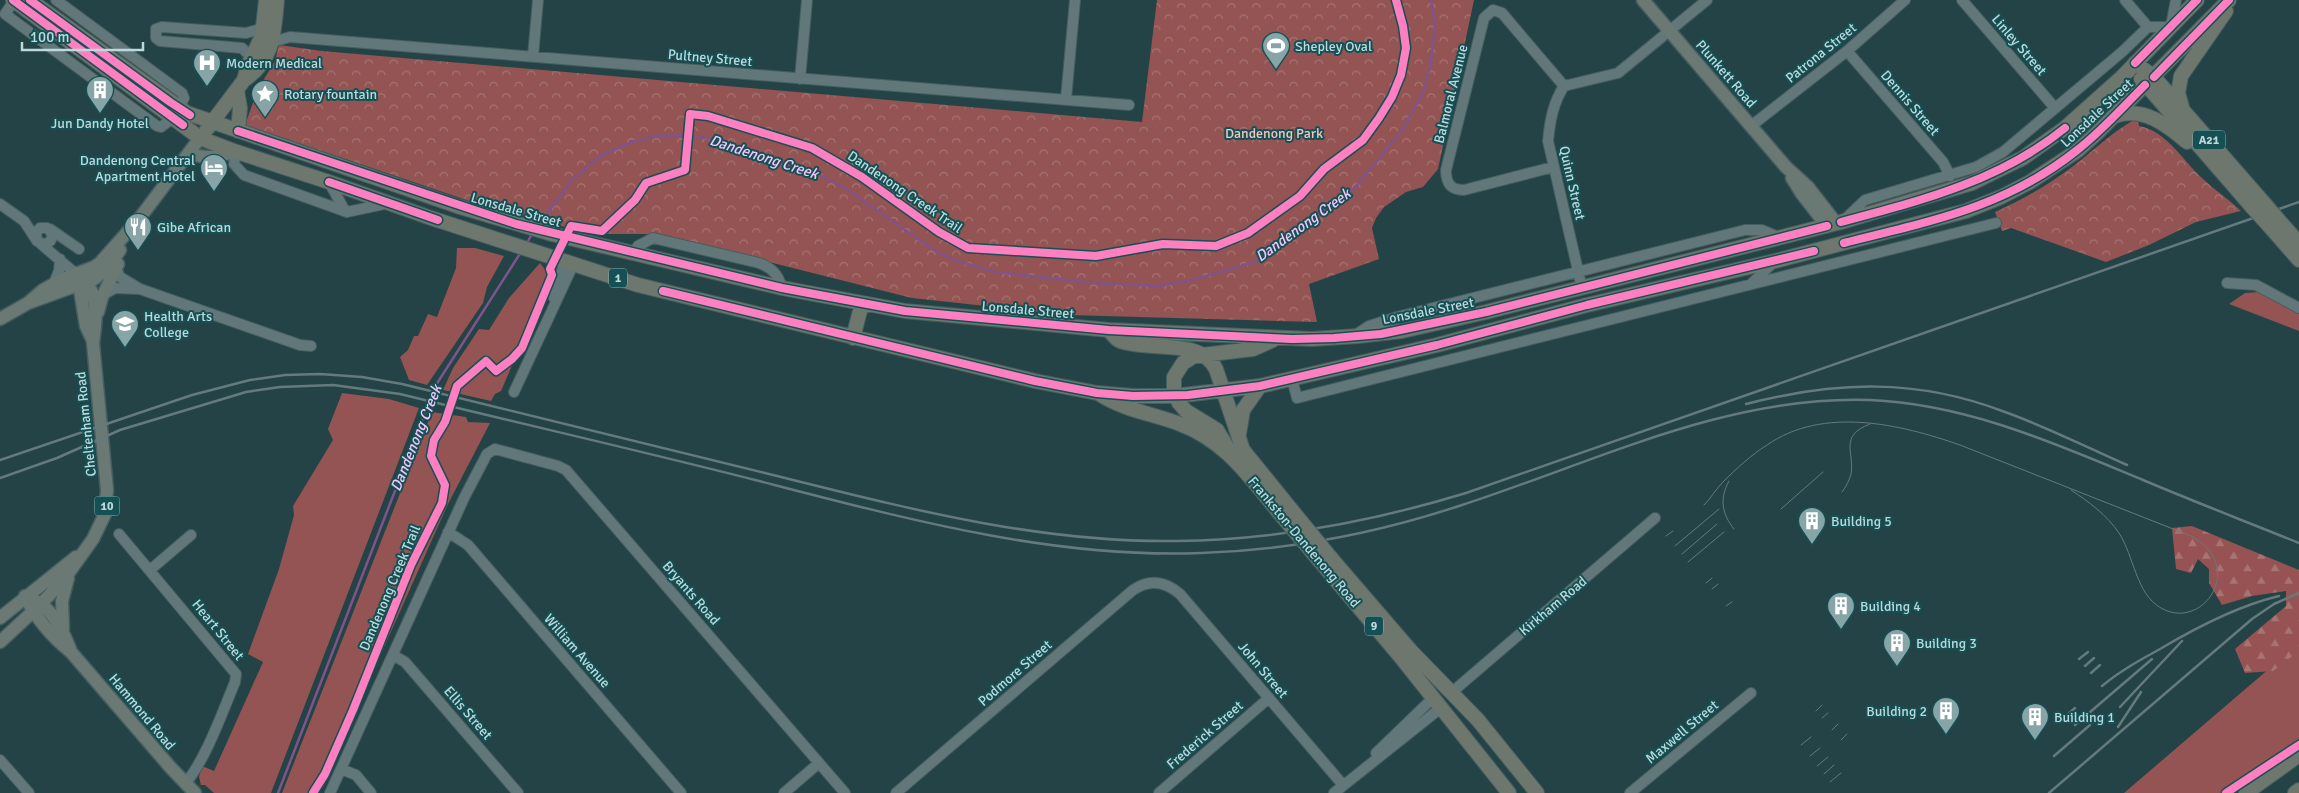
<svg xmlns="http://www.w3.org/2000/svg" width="2299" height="793" font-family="Signika,sans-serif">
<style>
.grass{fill:#945453}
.forest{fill:url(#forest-firs)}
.park{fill:url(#park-crowns)}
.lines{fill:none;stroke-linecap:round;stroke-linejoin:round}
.stream{stroke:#80538a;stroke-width:2.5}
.minor-casing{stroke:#465e60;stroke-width:12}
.major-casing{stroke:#465e60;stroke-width:15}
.highway-casing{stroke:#465e60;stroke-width:16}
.minor{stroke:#627779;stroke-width:10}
.major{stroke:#6a7974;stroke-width:12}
.highway{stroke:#6d776d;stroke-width:14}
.tram{stroke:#657a7c;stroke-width:1}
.rail{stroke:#657a7c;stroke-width:2.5}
.highway-bridge-casing{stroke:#465e60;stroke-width:16;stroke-linecap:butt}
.highway-bridge{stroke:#6d776d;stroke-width:14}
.cycleway-casing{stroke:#155055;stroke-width:11}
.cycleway{stroke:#ff80c0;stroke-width:8}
.labels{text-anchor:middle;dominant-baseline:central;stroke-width:4;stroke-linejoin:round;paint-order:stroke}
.shield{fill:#155055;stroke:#8bb0b3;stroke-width:1}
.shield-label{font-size:12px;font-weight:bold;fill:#bdd9db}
.street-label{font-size:14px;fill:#bdd9db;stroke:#155055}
.poi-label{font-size:14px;fill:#bdd9db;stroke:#155055;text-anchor:start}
.park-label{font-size:14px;fill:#f4c4c1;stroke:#155055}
.water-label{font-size:15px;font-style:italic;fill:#f4c7fa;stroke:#155055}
</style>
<defs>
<pattern id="forest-firs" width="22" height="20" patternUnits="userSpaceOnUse" patternTransform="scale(1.25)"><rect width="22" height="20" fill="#975353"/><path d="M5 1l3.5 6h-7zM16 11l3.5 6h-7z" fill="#a87373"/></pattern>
<pattern id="park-crowns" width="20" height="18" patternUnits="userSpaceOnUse" patternTransform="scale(1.25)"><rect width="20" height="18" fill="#945453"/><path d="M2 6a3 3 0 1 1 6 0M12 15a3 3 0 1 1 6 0" fill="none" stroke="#a57473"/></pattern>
</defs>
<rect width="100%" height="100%" fill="#244346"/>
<path class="grass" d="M457 248H475L504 256 487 287 483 303 427 385 409 380 400 357 408 350 414 336H418L428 314 437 317 456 268Z
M540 263 546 271 548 282 501 391 495 394 491 401 443 390 453 368 479 329 489 330 509 298Z
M2259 292 2299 314V331L2229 304 2245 293Z
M342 393 389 399 419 408 271 793H214L205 785H201L199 777 202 766 214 771 263 662 248 654 279 569 294 515 293 506 333 440 328 429Z
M432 412 466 417 468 422 490 423 448 504 319 793H282Z
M2299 643V739L2226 793H2124Z"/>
<path class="forest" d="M2192 526 2299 570V651L2273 671 2245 673 2235 649 2286 606V591L2252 596 2222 605 2209 583V569L2198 559 2191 573 2176 569 2172 528Z"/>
<path class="park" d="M1157 0H1474L1438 169 1423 187 1406 192 1384 207 1376 218 1372 228 1379 259 1309 284 1317 322 1069 315 912 298 657 234H592L484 206 245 125 258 89 275 61 279 45 322 51 1142 122Z
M2134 120H2138L2139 126C2167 131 2182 160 2202 178 2214 190 2229 199 2241 211L2196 222 2149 245 2106 262 2011 228 2002 231 1995 212C2022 200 2048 185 2072 167 2093 151 2111 133 2134 120Z"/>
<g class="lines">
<path class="stream" d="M538 226 571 181 599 157 631 142 656 136 685 135 711 139 814 172 848 190 934 250 954 260 995 272 1092 283 1159 286 1188 281 1252 263 1278 246 1353 190 1403 129 1424 91 1431 63 1435 24 1431 0
M526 245 533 232
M278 793 436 385 521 252"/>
<defs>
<path id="minor" d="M56 0 182 93 184 98 179 109
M1962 0 2055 108
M2125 0 2148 27H2170
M14 1 5 14 157 126 161 127 173 118
M2171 26 2176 0
M272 42 290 37 1129 105
M1847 51 1943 162 1950 176
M533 56 538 0
M252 58 242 48 160 41 156 38V29L162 27 246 33 264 28
M800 79 807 0
M1066 99 1075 0
M1751 126 1847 51 1905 0
M236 152 234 164 244 175 347 212 389 203
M1553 167 1464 190C1450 190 1446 183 1446 170L1484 18 1493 10 1502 13 1564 86
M329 182 345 211
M0 204 24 221 37 241C49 249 58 236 47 228H40L36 233 37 240
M1843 221 1865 200 1976 167 2003 152 2122 52 2148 27
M50 229 79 249
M41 244 76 274
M634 252 638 246 653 238 759 263C772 268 778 274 782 288
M116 268 120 277 140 289 300 345 311 346
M54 283 59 271 60 259
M1752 283 1774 262
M2227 283 2256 285 2299 308
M1582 288 1548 141C1550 121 1553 103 1564 86L1618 73 1707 0
M103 295 115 288 139 289
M554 298 557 283 566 260
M1354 336 1369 326 1397 317 1745 230H1762L1781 238
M1292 379 1297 398 1996 223
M514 392 574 263
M448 532 468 545 681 793
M119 534 236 674 235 682C222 713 206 759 185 784
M150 570 191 535
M393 655 405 662 518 793
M1451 693 1655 518
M1376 753 1433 698
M0 760 29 793
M341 769 356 775 371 793
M330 793 464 498 487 454 495 449 558 466 566 470 845 793
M784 793 819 763
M896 793 1133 590C1149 579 1165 581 1180 594L1343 785
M1159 793 1269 698
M1334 793 1442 707
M1630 793 1751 693"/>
<path id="major" d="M1643 0 1786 167 1808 187 1836 223
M189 153C205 159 218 158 234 151
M1792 178 1802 194 1827 226
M78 278 86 326 93 341
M28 303 43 290 63 279 94 267 100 263 139 219 200 138
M98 312 102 297 118 264
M0 319 28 303 94 279 106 270 120 250
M25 596C36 618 52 637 71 652L171 768 195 793
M34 600C53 609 63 631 70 649
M0 618 76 557
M63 629 62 601 68 578
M0 642 41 604 65 578 93 539 105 514 107 490 93 343C97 316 100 291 77 273"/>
<path id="highway" d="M13 0 200 138 234 151 329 182 431 218 638 285 1035 381 1097 393 1133 396H1175L1260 386 1338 368 1437 345 1587 305 1775 261 1966 211 2001 197 2030 182 2077 151 2097 133 2229 0
M30 0 187 113 457 206 552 234 782 288 905 311 1109 330 1312 339 1358 336 1402 331 1486 312 1841 222 1972 183 2023 158 2065 128 2122 77 2197 0
M2135 63 2154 77 2264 203
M2141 79 2252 207
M244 80C274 60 274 33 277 0
M237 90 240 108 238 131
M2182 107 2178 93 2181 76 2226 11
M2115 116C2143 106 2167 125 2187 142
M207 129 244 80 248 65 262 36 266 0
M2282 224 2299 243
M2271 228 2299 260
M1109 330C1112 334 1116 340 1120 341 1149 352 1199 337 1216 369L1243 450 1290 508
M853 338 862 303
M1101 395C1124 410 1154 414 1180 424 1225 441 1248 475 1277 510
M1239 434 1243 410 1260 386
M1233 457 1217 430 1186 411 1179 403 1174 392V377L1183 363 1194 356 1253 349 1273 340
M1331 558 1411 651 1478 720 1537 793
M1319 560 1399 655 1509 793
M2246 793 2299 755
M2295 793 2299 790"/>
</defs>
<use href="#minor" class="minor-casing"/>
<use href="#major" class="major-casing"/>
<use href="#highway" class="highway-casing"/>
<use href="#minor" class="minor"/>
<use href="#major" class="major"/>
<use href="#highway" class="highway"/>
<path class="tram" d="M1729 481C1719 499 1722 514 1734 529
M1842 492C1846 487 1849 481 1851 474 1855 453 1838 436 1870 424
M1704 505C1711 498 1716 489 1723 482 1736 469 1751 455 1767 445 1823 406 1900 424 1960 445L2191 536C2248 567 2202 632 2161 608 2136 594 2134 556 2119 533 2107 515 2089 502 2071 490
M1781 509 1823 472
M1666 536 1673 531
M1675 546 1719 509
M1682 554 1717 524
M1688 562 1724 532
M1706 583 1712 578
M1712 589 1718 584
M1726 606 1732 602
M1816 711 1822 705
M1822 718 1828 713
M1832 730 1838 724
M1841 740 1847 734
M1801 745 1811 737
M1810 756 1820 748
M1817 766 1828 757
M1824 774 1834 765
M1830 782 1841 773"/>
<path class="rail" d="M1746 404C1836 381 1917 378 2005 412 2047 427 2086 447 2127 465
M0 460 192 395 250 380 285 375 320 374 362 377 402 384C526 414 650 444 773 475 906 508 1038 543 1176 541 1275 540 1371 522 1466 493L2299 202
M0 478 57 458 120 430 246 392 280 387 333 385 400 394C518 423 637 450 755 480 900 517 1049 559 1201 553 1289 550 1378 533 1462 505 1595 462 1727 395 1870 400 1967 404 2056 444 2143 480 2195 502 2247 522 2299 543
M2079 659 2088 652
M2085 666 2094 658
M2091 673 2100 665
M2102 686C2120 671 2140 660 2160 649 2197 627 2237 606 2279 596
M2120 707 2182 641
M2066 716 2075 708
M2075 725 2152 659
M2118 727 2141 692
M2054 756 2090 725
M2049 793 2252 619 2274 604 2299 593"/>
<defs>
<path id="highway-bridge" d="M2264 203 2282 224
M2252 207 2271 228
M1290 508 1331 558
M1277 510 1319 560"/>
</defs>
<use href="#highway-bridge" class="highway-bridge-casing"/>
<use href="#highway-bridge" class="highway-bridge"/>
<defs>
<path id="cycleway" d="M13 0 183 125
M30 0 170 102 190 115
M2135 63 2197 0
M2154 77 2229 0
M238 131 516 224 782 288 905 311 1109 330 1292 339 1334 338 1381 334 1486 312 1827 226
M329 182 438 220
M1841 222C1920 201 2000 181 2065 128
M1844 243C1930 221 2004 208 2076 151 2101 132 2123 107 2145 85
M663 291 1035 381 1097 393 1133 396 1188 395 1260 386 1437 345 1587 305 1814 251
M313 793 325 774 353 710 411 565 442 503 445 485 431 456 434 440 445 422 457 386 486 361 496 371 512 359 522 348 552 275 550 269 571 226 602 231 635 200 646 183 685 170 690 114 708 116 812 148 862 177 939 232 968 248 1096 256 1163 244 1216 246 1248 233 1300 196 1324 169 1363 140 1379 118 1392 97 1401 75 1406 48 1403 26 1396 0
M2226 793 2299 745"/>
</defs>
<use href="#cycleway" class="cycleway-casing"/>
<use href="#cycleway" class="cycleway"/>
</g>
<defs>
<symbol id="stadium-pin" viewBox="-11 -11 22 30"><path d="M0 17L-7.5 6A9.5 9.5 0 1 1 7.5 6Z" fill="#87a4a7" stroke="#155055"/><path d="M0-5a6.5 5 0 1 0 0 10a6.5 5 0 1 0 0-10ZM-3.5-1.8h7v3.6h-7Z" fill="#fff"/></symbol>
<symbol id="hospital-pin" viewBox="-11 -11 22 30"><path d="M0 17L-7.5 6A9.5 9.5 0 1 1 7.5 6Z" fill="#87a4a7" stroke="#155055"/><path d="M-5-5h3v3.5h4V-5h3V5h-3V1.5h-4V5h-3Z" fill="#fff"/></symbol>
<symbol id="building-pin" viewBox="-11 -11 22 30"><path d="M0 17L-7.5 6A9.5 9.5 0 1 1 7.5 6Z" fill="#87a4a7" stroke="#155055"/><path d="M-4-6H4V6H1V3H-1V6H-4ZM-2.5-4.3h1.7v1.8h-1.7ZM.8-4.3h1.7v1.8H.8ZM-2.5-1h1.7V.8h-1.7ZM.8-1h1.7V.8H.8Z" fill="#fff"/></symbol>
<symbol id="sight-pin" viewBox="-11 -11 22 30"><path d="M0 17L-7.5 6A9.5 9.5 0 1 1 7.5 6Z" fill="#87a4a7" stroke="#155055"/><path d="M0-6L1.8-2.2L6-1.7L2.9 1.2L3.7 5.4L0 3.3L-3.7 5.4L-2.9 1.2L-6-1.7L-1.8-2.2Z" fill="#fff"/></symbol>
<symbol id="hotel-pin" viewBox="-11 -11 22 30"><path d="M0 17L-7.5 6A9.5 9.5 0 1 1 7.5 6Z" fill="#87a4a7" stroke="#155055"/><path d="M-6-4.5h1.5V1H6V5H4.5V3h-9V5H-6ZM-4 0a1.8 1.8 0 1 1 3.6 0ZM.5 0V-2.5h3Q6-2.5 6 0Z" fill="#fff"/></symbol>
<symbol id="restaurant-pin" viewBox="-11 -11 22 30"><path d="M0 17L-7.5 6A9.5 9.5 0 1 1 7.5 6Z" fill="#87a4a7" stroke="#155055"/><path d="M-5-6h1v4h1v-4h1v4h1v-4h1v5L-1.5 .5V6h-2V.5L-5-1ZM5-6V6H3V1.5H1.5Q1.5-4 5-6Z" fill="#fff"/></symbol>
<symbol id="university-pin" viewBox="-11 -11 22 30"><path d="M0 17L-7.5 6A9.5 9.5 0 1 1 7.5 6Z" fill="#87a4a7" stroke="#155055"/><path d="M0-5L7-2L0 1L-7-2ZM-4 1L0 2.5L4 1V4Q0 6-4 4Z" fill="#fff"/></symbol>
</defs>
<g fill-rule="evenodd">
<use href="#stadium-pin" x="1260" y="30" width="32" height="43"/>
<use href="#hospital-pin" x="191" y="47" width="32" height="43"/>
<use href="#building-pin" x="84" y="74" width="32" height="43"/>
<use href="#sight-pin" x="249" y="78" width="32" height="43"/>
<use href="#hotel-pin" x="198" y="152" width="32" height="43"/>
<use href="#restaurant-pin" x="122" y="211" width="32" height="43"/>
<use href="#university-pin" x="109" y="308" width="32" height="43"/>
<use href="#building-pin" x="1796" y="505" width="32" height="43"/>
<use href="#building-pin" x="1825" y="590" width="32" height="43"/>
<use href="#building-pin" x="1881" y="627" width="32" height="43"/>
<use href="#building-pin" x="1930" y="695" width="32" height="43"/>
<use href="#building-pin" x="2019" y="701" width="32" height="43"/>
</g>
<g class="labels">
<g class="shield">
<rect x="2193" y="130.5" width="32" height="19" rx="4"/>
<rect x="609" y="268.5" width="18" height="19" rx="4"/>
<rect x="94.5" y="496.5" width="25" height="19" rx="4"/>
<rect x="1365" y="616.5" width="18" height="19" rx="4"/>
</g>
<g class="shield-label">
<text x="2209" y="140">A21</text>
<text x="618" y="278">1</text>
<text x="107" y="506">10</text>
<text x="1374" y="626">9</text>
</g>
<g class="street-label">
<text transform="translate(2019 45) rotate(49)">Linley Street</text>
<text transform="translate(1821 53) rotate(-39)">Patrona Street</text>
<text transform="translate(710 58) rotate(5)">Pultney Street</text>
<text transform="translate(1726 74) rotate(49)">Plunkett Road</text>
<text transform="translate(1451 94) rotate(-76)">Balmoral Avenue</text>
<text transform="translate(1910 103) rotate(49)">Dennis Street</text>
<text transform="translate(2097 113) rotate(-43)">Lonsdale Street</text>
<text transform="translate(1572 183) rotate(77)">Quinn Street</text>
<text transform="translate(905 192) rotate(34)">Dandenong Creek Trail</text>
<text transform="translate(516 210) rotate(16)">Lonsdale Street</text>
<text transform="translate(1028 310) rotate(5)">Lonsdale Street</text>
<text transform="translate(1428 311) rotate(-11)">Lonsdale Street</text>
<text transform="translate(86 424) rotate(-96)">Cheltenham Road</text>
<text transform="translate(1304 542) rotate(50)">Frankston-Dandenong Road</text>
<text transform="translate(390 588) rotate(-67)">Dandenong Creek Trail</text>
<text transform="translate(691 593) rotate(49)">Bryants Road</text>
<text transform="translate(1553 606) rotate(-40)">Kirkham Road</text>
<text transform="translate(218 630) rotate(51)">Heart Street</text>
<text transform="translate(577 651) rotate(49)">William Avenue</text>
<text transform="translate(1263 670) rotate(50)">John Street</text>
<text transform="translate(1015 673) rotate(-41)">Podmore Street</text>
<text transform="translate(142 712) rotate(50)">Hammond Road</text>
<text transform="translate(468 713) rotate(49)">Ellis Street</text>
<text transform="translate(1682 732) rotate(-40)">Maxwell Street</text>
<text transform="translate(1205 735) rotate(-41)">Frederick Street</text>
</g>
<g class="poi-label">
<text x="1295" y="46">Shepley Oval</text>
<text x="226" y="63">Modern Medical</text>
<text x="284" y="94">Rotary fountain</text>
<text x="100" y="123" text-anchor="middle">Jun Dandy Hotel</text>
<text x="195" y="160" text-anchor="end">Dandenong Central<tspan x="195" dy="16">Apartment Hotel</tspan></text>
<text x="157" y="227">Gibe African</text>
<text x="144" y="316">Health Arts<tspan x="144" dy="16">College</tspan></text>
<text x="1831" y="521">Building 5</text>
<text x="1860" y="606">Building 4</text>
<text x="1916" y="643">Building 3</text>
<text x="1927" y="711" text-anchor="end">Building 2</text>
<text x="2054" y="717">Building 1</text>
</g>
<g class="park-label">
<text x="1274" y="133">Dandenong Park</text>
</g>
<g class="water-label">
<text transform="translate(764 157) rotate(18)">Dandenong Creek</text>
<text transform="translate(1303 225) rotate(-36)">Dandenong Creek</text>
<text transform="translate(416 438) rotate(-68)">Dandenong Creek</text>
</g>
</g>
<path d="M22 42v8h121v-8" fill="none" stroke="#bdd9db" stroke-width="2.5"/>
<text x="30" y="42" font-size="15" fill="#bdd9db" stroke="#155055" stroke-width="4" paint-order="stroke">100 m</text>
</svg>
